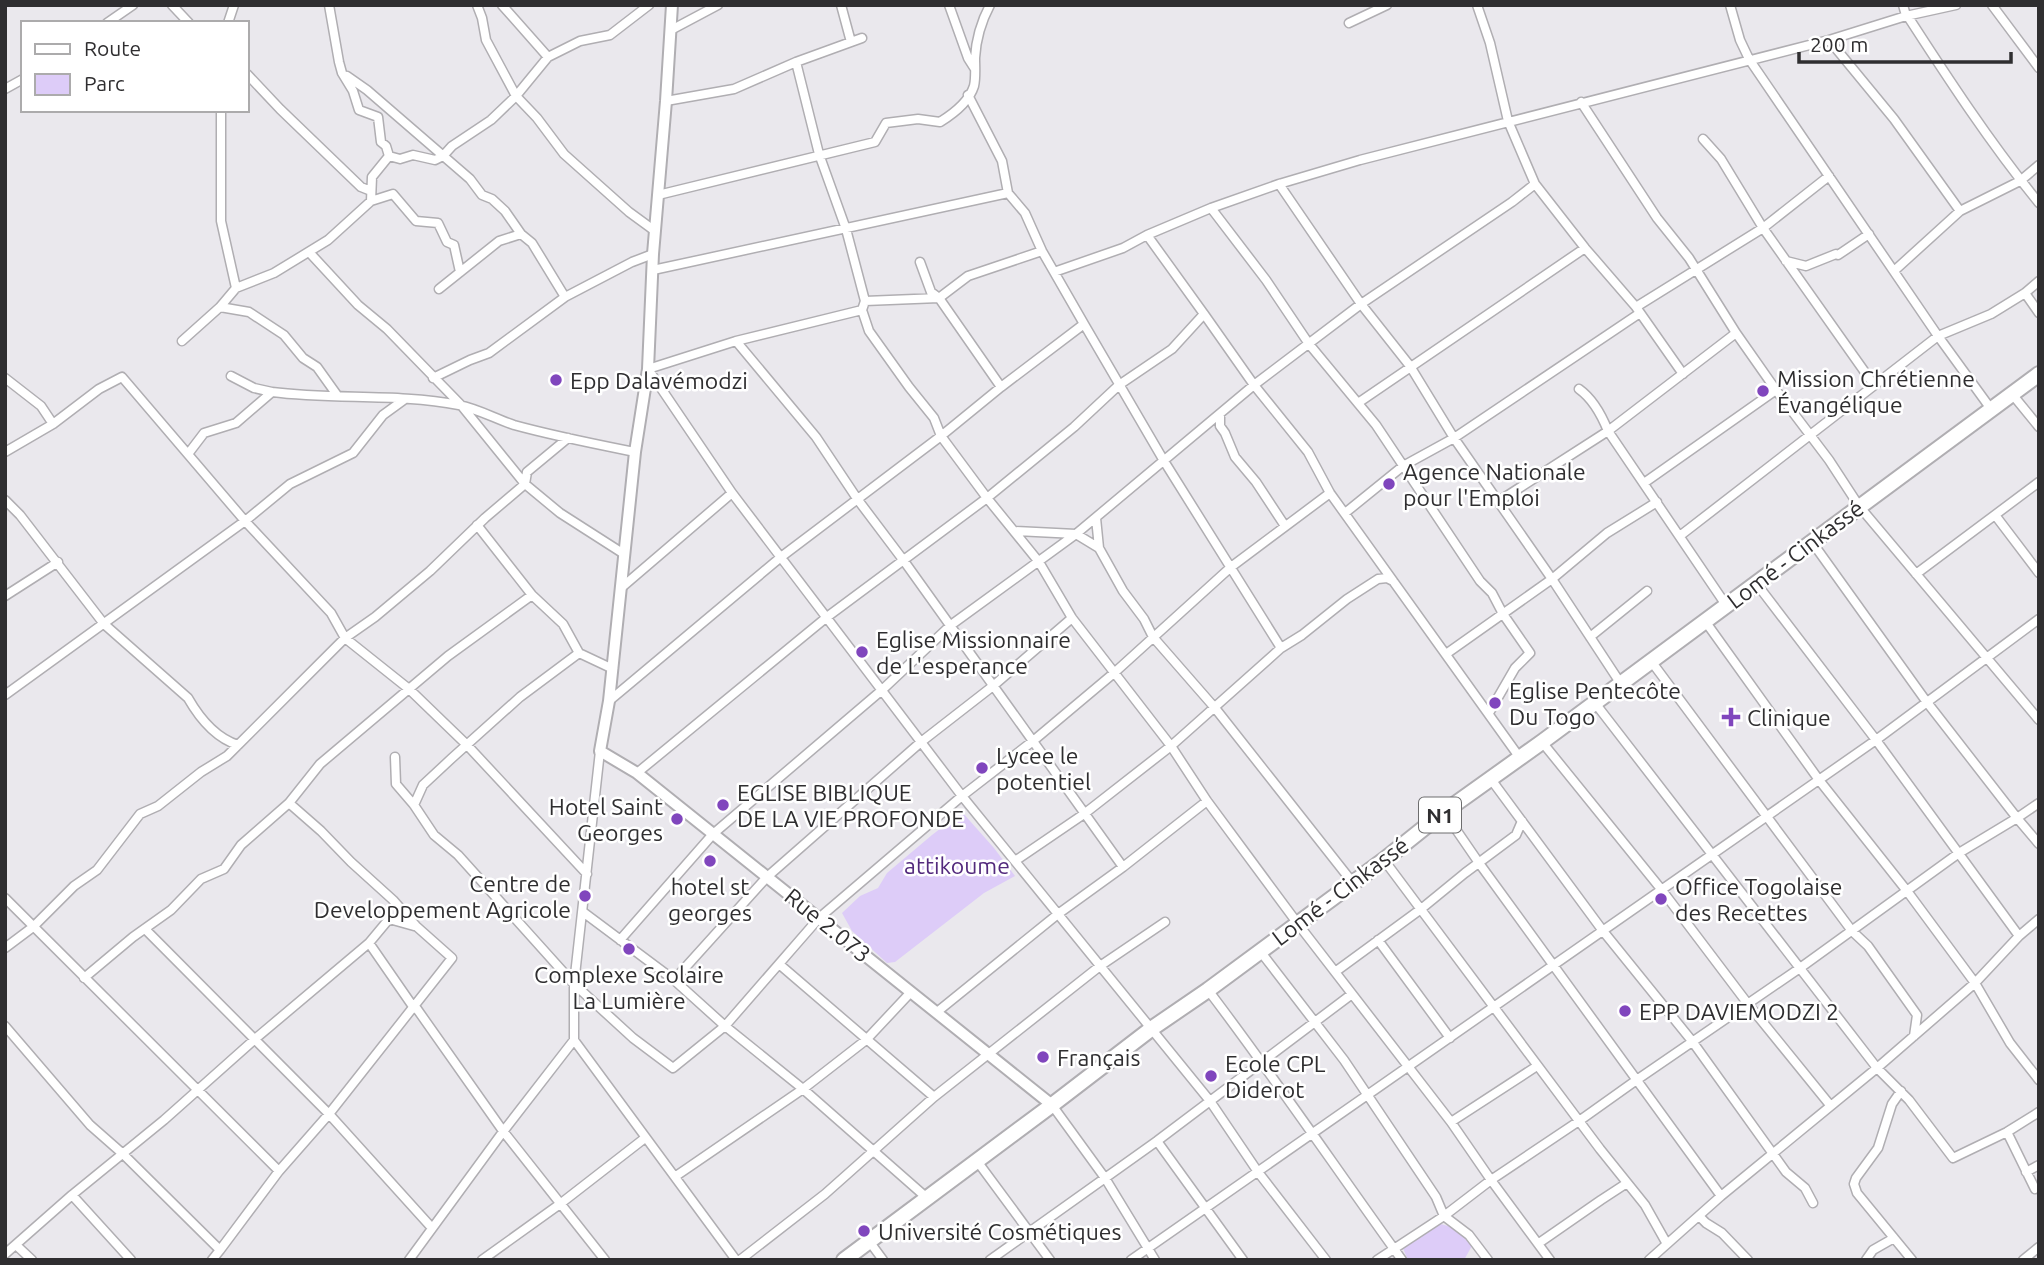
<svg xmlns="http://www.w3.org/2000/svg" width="2044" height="1265" font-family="Ubuntu,sans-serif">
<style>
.green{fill:#ddccf8}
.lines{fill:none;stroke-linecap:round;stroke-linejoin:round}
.street-casing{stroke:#b0aeb2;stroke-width:11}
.secondary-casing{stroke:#b0aeb2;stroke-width:14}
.highway-casing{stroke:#b0aeb2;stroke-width:18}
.street{stroke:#fff;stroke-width:8}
.secondary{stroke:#fff;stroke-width:10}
.highway{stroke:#fff;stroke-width:14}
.poi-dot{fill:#8046bd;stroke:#fff;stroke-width:2.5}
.labels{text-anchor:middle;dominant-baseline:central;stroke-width:5;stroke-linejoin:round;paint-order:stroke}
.shield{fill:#fff;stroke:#6d6d6e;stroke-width:2}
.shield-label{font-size:21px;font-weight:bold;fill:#2f2e30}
.poi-label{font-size:23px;fill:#2f2e30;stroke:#fff;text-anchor:start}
.street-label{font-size:23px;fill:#2f2e30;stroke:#fff}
.park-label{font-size:23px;fill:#532a7d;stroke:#fff}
</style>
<rect width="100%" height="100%" fill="#eae8ed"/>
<path class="green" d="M962 812 994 848 1015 876 984 893 895 962 887 963 852 931 842 913 860 896 878 888 887 873 932 835Z
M1437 1223 1462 1230 1473 1244 1464 1260H1408L1402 1246Z"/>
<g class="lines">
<defs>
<path id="street" d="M172 5 189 23
M329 5 339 62 342 73 353 91 359 110 378 117 381 142 386 146 389 156 400 159 413 155 435 160 443 156 452 146 491 120 516 96 548 57 580 41 610 35 649 5
M477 5 482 18 486 40 516 96 537 118 564 154 629 212 655 231
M502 5 548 57
M841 5 851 42
M949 5 968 58 975 69
M1477 5 1490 43 1508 121 1535 184 1585 248 1636 307 1683 374
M1730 5 1740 40 1749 59 1938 336 1991 409
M1903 5 1905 12C1947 77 1990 143 2039 203
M1992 5 2039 68
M107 23 133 5
M228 23 234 5
M1349 23 1387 5
M671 30 718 5
M1829 40 1894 119 1960 211
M796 62 819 154 846 229 865 301 862 310 869 331 909 387 934 418 941 436 987 498 1039 562 1072 618 1171 746 1207 801 1298 924 1451 1122 1491 1180 1550 1260
M247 74 280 109 361 187 371 191
M347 76 367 90 470 179 482 195 492 199 505 211 521 234 532 243 565 297
M5 89 23 79
M666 101 734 89 796 62 862 38
M1581 102 1657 218 1689 258 1736 333 1776 390 1829 460 1859 506 2039 720
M221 110V221L236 288 220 307 249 312 284 335 303 358 317 367 337 395
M1703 139 1721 159 1763 228 1874 385
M1279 184 1361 304 1410 366 1454 438 1552 579 1621 684
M658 195 875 142 886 123 918 119 940 122C953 114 969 102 974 86 976 78 975 67 975 58 976 40 981 22 990 5
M371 201 393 194 416 221 438 223 447 242 454 245 460 272
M1211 208 1266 280 1309 344 1376 425 1480 581 1492 593 1503 614 1530 653 1515 668 1489 713
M1147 235 1204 314
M309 252 358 305 387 329 461 405 525 484 560 513 624 554
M1786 261 1806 266 1836 254 1838 255 1869 234
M920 262 931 292 939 298 1001 387
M653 270 1008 193
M1894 271 1960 211 2020 181 2039 165
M1054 272 1123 248 1147 235 1211 208 1279 184 1360 160 1829 40 1906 16 1956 5
M236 288 274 273 328 240 371 201 372 177 389 156
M439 289 499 241 521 234
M2025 293 2039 313
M865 301 939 298 968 276 1042 251
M1636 307 1763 228 1829 176
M862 310 736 341 648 369 732 493 962 796 1210 1101 1258 1172 1326 1260
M1084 324 1164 461 1281 648
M182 341 220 307
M736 341 816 437 858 500 904 561 1123 867
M231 376 254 388 272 392
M5 378 41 406 53 424
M433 378 470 360 489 353 565 297 632 262 653 254
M1579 389C1593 399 1602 416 1608 431L1726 605
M2012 394 2039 427
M1358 403 1585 248
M1220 414V426L1225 433 1235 457 1256 482 1285 526
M5 452 53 424 99 389 122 377 245 521 331 613 345 638 409 689 467 745 587 874
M188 454 204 433 236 423 272 392C334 400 398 393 459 405 478 409 496 419 514 425 554 436 595 444 635 452
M1644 483 1776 390
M5 500 20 515 104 624 188 698C200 719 216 738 238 745
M1499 501 1608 431 1736 333
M1345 513 1403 466 1454 438 1640 313
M1995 515 2039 573
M1096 518 1099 548
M477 525 532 595 563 624 579 653 613 669
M1014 531 1076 534 1099 548 1123 591 1144 619 1153 637 1215 708 1353 883
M1681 535 1938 336 1991 314 2025 293 2039 281
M1916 574 2039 482
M1756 583 1876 740 2019 936
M621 588 732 493
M5 596 58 562
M1705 621 1819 780 1907 891 1975 983 2010 1043 2039 1080
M1590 637 1647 591
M1446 654 1552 579 1607 533 1657 502
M1651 661 1852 931 1868 946 1917 1015 1914 1036
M5 695 245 521 290 484 353 453 383 415 405 399
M609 701 781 557 941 436 1001 387 1084 324 1042 251 1025 213 1008 193 1002 161 968 95
M1595 703 1877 1068 1909 1100 1953 1158 2007 1132 2039 1112
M1542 742 1661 889 1748 1004 1830 1105
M395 757 396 784 414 805 434 835 458 855 574 984 633 1038 673 1068 725 1026 819 918 962 796 1033 741 1114 673 1231 567 1330 493
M637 773 827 617 987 498 1074 427 1119 385 1172 349 1204 314 1254 385 1308 452 1330 493 1520 758
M1490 778 1603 931 1692 1041 1786 1172 1805 1188 1813 1203
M2039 803 2017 818 2039 844
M414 805 423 785 452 758 520 697 579 653
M1444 812 1479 863 1721 1196
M1384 860 1600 1149 1645 1205 1667 1244
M1015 861 1084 814 1171 746 1281 648 1302 635 1347 599 1378 579 1387 578 1393 581
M5 898 279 1171
M583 912 674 980 725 1026 803 1089 927 1198
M145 929 329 1114 432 1228
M620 940 713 834 882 690 951 625 1076 534 1254 385 1361 304 1512 202 1535 184
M1378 940 1450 1038
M369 943 414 1008 417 1009 503 1131 605 1260
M5 948 33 927 74 886 97 870 140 814 158 806 201 772 227 756 345 638 375 617 430 571 485 518 525 484 527 472 568 438
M1260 951 1344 1060 1436 1197 1444 1216 1469 1235 1488 1260
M779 964 934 1097
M1335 972 1421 909 1465 873 1516 835 1522 821
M84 978 133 937 171 910 201 879 224 869 241 845 289 803 320 764 448 656 532 595
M674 980 767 877 921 742 993 686 1072 618
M1208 990C1275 1078 1337 1170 1402 1260
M937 1012 1058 914 1123 867 1207 801
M5 1026 90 1125 123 1154 220 1250 212 1260
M574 1040 736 1260
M1901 1091 1892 1104 1878 1148 1856 1178 1854 1184 1857 1193 1912 1260
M1052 1105 1105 1178 1155 1260
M1451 1122 1537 1066
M2007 1132 2035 1189
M1157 1141 1243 1260
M977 1161 1050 1260
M2026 1172 2039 1165
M676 1176 803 1089 866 1040 911 992
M72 1195 131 1260
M1699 1216 1706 1223 1722 1233 1748 1260
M869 1241 883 1260
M1539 1243 1601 1200 1627 1183
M16 1245 32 1260
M220 1250 279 1171 329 1114 452 958 416 926 393 900 351 862 321 831 289 803
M5 1254 72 1195 164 1120 255 1039 369 943 389 919 414 926
M409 1260 502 1133 574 1040V984L600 751
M482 1260 560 1204 645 1138
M740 1260 825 1194 934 1097 1100 966 1165 922
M990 1260 1157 1141 1352 994
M1131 1260 1876 740 2039 619
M1377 1260 1444 1216 1491 1180 1579 1121 1638 1079 1800 968 1959 853 2017 818 1926 701 1812 542
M1649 1260 1721 1196 1877 1068 1975 983 2019 936 2039 919
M1866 1260 1873 1250 1894 1238
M2023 1260 2039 1247"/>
<path id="secondary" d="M672 5 666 101 653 254 648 369 635 452 609 701 600 751 637 773 1052 1105"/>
<path id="highway" d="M844 1260 1052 1105 1151 1029 1208 990 1384 860 1444 812 1542 742 2039 374"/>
</defs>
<use href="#street" class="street-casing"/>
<use href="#secondary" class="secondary-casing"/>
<use href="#highway" class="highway-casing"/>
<use href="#street" class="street"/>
<use href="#secondary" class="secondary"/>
<use href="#highway" class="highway"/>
</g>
<g class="poi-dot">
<circle cx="556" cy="380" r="7"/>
<circle cx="1763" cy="391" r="7"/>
<circle cx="1389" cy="484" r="7"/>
<circle cx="862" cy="652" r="7"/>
<circle cx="1495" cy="703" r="7"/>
<path d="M1727.5 706.5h7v7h7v7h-7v7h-7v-7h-7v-7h7z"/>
<circle cx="982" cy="768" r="7"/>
<circle cx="723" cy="805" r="7"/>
<circle cx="677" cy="819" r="7"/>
<circle cx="710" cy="861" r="7"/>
<circle cx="585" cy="896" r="7"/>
<circle cx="1661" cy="899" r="7"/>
<circle cx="629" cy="949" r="7"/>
<circle cx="1625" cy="1011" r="7"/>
<circle cx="1043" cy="1057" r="7"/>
<circle cx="1211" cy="1076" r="7"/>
<circle cx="864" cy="1231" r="7"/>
</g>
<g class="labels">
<rect class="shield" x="1419" y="797.5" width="42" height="35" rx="5"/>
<g class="shield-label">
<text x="1440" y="815">N1</text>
</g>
<g class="poi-label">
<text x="1777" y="378">Mission Chrétienne<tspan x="1777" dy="26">Évangélique</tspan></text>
<text x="570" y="380">Epp Dalavémodzi</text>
<text x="1403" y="471">Agence Nationale<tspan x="1403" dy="26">pour l'Emploi</tspan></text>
<text x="876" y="639">Eglise Missionnaire<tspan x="876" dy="26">de L'esperance</tspan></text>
<text x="1509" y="690">Eglise Pentecôte<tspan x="1509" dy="26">Du Togo</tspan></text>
<text x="1747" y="717">Clinique</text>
<text x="996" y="755">Lycee le<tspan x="996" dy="26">potentiel</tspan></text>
<text x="737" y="792">EGLISE BIBLIQUE<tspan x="737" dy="26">DE LA VIE PROFONDE</tspan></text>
<text x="663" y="806" text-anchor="end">Hotel Saint<tspan x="663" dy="26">Georges</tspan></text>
<text x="571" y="883" text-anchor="end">Centre de<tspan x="571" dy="26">Developpement Agricole</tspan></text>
<text x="710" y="886" text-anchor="middle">hotel st<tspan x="710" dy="26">georges</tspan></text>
<text x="1675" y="886">Office Togolaise<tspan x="1675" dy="26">des Recettes</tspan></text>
<text x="629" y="974" text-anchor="middle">Complexe Scolaire<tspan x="629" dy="26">La Lumière</tspan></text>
<text x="1639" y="1011">EPP DAVIEMODZI 2</text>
<text x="1057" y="1057">Français</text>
<text x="1225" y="1063">Ecole CPL<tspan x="1225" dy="26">Diderot</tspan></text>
<text x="878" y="1231">Université Cosmétiques</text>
</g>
<g class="street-label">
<text transform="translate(1795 554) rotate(-37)">Lomé - Cinkassé</text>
<text transform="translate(1340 891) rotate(-37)">Lomé - Cinkassé</text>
<text transform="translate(828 925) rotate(39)">Rue 2.073</text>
</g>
<g class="park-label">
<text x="957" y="865">attikoume</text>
</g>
</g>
<rect width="2044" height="1265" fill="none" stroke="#2f2e30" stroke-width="14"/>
<rect x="21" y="21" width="228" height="91" fill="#ffffff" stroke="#acabac" stroke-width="2"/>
<rect x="35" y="44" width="35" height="10" fill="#ffffff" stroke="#acabac" stroke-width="2"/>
<text x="84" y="56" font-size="21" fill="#2f2e30">Route</text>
<rect x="35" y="74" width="35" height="21" fill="#ddccf8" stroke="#acabac" stroke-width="2"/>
<text x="84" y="91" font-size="21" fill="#2f2e30">Parc</text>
<path d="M1799 52v10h212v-10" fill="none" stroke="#2f2e30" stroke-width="3.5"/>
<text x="1810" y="52" font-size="21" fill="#2f2e30" stroke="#ffffff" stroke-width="5" paint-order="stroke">200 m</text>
</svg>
